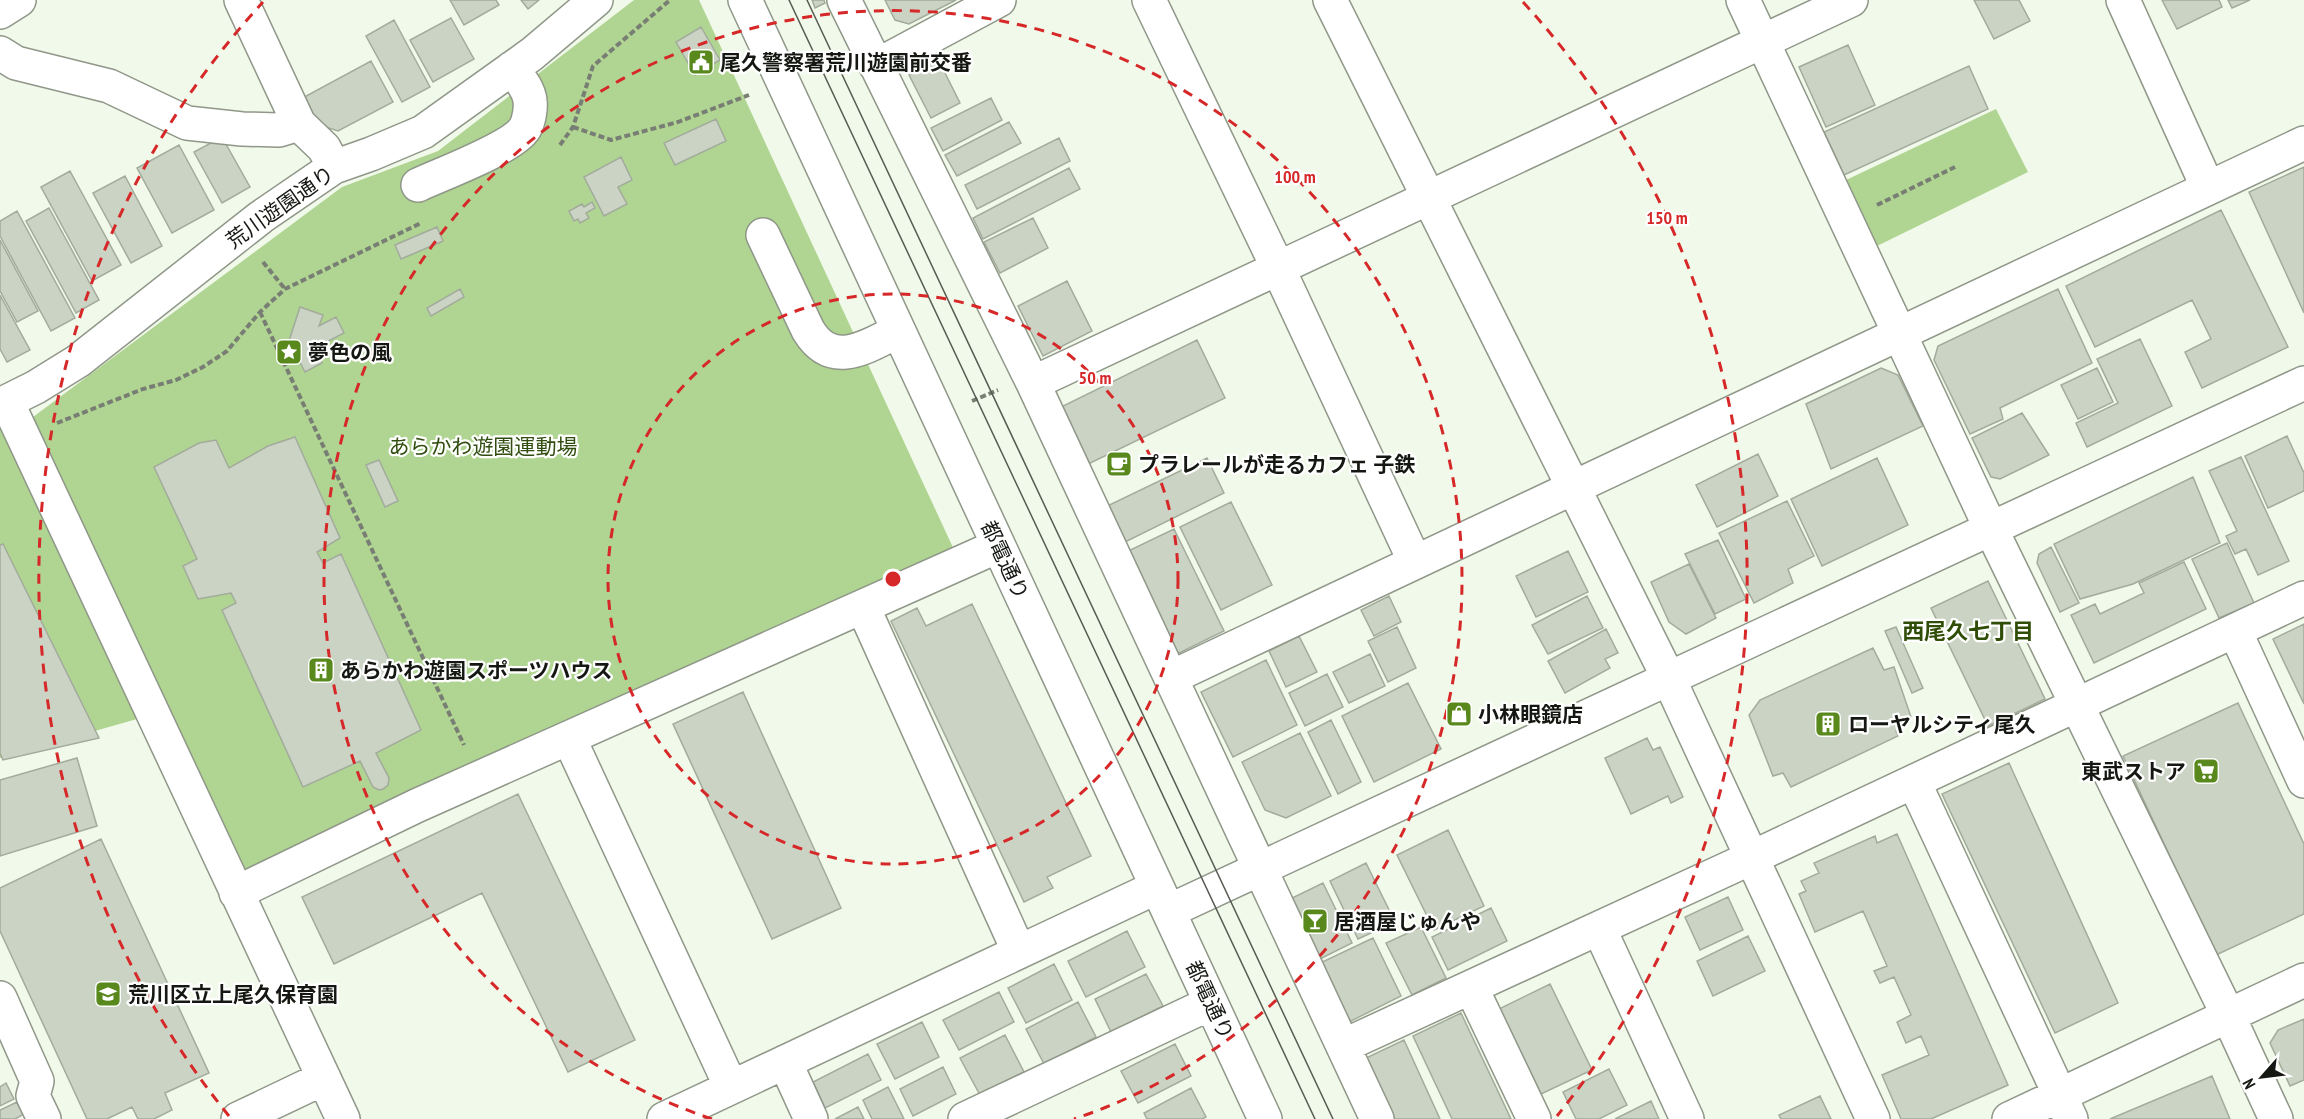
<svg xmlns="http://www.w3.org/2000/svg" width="2304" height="1119" font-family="'PT Sans Narrow','Noto Sans JP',sans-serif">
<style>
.green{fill:#b0d491}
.building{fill:#cbd3c4;stroke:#a2ab9c;stroke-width:1.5}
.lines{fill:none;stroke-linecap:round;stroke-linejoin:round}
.minor-casing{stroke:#8f9789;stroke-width:36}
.path{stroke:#787e74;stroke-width:4;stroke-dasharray:6 3;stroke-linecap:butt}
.minor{stroke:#fff;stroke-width:33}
.tram{stroke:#575b53;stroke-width:1.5}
.ring{fill:none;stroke:#d62828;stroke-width:3;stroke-dasharray:10 8}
.labels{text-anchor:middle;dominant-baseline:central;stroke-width:4.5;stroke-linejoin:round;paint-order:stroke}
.poi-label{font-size:21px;font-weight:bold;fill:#141712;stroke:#fff;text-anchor:start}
.street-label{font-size:21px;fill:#141712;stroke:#fff}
.park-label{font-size:21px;fill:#314d0f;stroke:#fff}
.neighbourhood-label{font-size:22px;font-weight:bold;fill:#2f4d06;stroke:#fff}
.centre{fill:#d62828;stroke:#fff;stroke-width:3}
.ring-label{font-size:18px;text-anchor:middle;font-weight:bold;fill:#d62828;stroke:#fff;stroke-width:4.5;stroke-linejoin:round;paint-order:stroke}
</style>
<rect width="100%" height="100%" fill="#f1faea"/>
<path class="green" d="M634 0H699L956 554 243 872 33 417 342 187 438 151Z
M1996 109 2028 172 1877 246 1846 180Z
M0 423 137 719 0 758Z"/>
<path class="building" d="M450 0H496L499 5 464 25Z
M521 0H539L528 9Z
M812 0H824L825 3 815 8Z
M885 0H956L909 24 895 20Z
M1974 0H2019L2030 21 1994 39Z
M2162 0H2219L2222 7 2177 29Z
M2228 0H2250L2232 8Z
M451 18 474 59 433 82 410 40Z
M394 20 430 87 402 102 366 36Z
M701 27 720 60 695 75 676 42Z
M1848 45 1875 105 1826 127 1799 67Z
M938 59 960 103 931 118 909 75Z
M371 61 393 102 338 131 304 120 295 102Z
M1969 66 1988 109 1844 175 1824 132Z
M991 98 1002 120 943 151 931 128Z
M716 119 726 141 675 165 664 143Z
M1009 122 1021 143 957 176 945 155Z
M222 137 250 187 222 203 194 152Z
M1059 138 1070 161 977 209 965 185Z
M179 145 214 210 172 233 137 168Z
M621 157 632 180 618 187 627 204 604 216 584 177Z
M2304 167V313L2249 192Z
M1069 168 1080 189 983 239 973 218Z
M70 171 121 265 92 281 41 187Z
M125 176 162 246 131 263 93 193Z
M592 202 595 208 586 213 589 218 580 223 578 219 574 221 569 211 582 204 584 207Z
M49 208 99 300 76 313 26 221Z
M2221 210 2288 347 2202 388 2185 352 2211 339 2192 300 2095 347 2066 286Z
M17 211 75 318 51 331 0 236V221Z
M1033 218 1048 248 1000 273 984 242Z
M437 227 443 241 401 259 395 245Z
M0 240 38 311 17 322 0 291Z
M1067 281 1092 331 1043 356 1018 306Z
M460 289 464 297 431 316 427 308Z
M2058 289 2092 363 2000 408 2003 419 1970 434 1934 360 1938 346Z
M0 295 30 350 7 362 0 349Z
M300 307 323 315 319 326 336 317 344 333 315 348 322 363 305 372 289 341Z
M2140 339 2172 406 2087 447 2076 423 2118 403 2097 359Z
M1197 340 1225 398 1082 467 1055 410Z
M1881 368 1898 375 1923 426 1831 469 1806 404Z
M2097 368 2113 402 2078 419 2061 385Z
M2022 413 2049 455 2000 479 1991 477 1972 438Z
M2287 436 2304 473V491L2268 508 2245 456Z
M295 437 340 538 317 552 323 563 341 554 421 730 376 753 389 778 388 785 383 789 379 790 373 787 360 761 303 787 222 610 236 603 231 593 198 599 183 566 197 559 154 467 199 443 216 440 229 468 268 446Z
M1758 454 1778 496 1717 527 1696 485Z
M2241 457 2289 561 2258 575 2246 549 2235 554 2226 536 2237 531 2209 471Z
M1207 458 1224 493 1121 544 1103 508Z
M1877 458 1908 525 1822 566 1791 499Z
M379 460 398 501 385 507 366 465Z
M2193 477 2220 543 2133 584 2080 599 2054 544Z
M1787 501 1814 556 1788 569 1793 583 1754 603 1719 533Z
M1231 502 1272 585 1221 610 1180 527Z
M1174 529 1224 631 1173 656 1124 553Z
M1718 540 1746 599 1715 614 1685 554Z
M2227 543 2254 603 2219 618 2192 559Z
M3 544 99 738 3 760 0 753V545Z
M2051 547 2079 603 2060 612 2037 563 2039 554Z
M1568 551 1588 592 1536 617 1516 576Z
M2184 562 2206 609 2094 663 2071 615 2095 604 2100 614 2144 593 2139 583Z
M1689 564 1716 618 1686 634 1669 622 1651 582Z
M1988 581 2045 699 1988 726 1931 608Z
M1389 596 1401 622 1374 636 1361 610Z
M1587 596 1603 628 1548 654 1532 625Z
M972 604 1091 856 1047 877 1053 888 1024 902 891 621 917 608 926 626Z
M2304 624V704L2273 639Z
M1397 627 1416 668 1388 682 1368 641Z
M1896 627 1923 688 1912 693 1885 631Z
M1606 629 1618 653 1605 659 1610 668 1565 693 1548 661Z
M1299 636 1317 672 1286 687 1269 651Z
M1873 648 1884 670 1894 667 1911 717 1896 731 1898 736 1791 787 1783 773 1773 776 1749 715 1760 700Z
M1370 654 1385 686 1349 703 1333 672Z
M1266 660 1297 725 1233 757 1201 692Z
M1327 674 1343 707 1305 726 1289 693Z
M1408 683 1441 749 1374 782 1342 716Z
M743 692 841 908 772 939 673 724Z
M2238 703 2304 844V914L2216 955 2123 756Z
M1331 720 1361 782 1338 794 1308 732Z
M1300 733 1331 796 1286 818 1265 810 1242 762Z
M1647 738 1653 750 1660 747 1683 797 1671 803 1668 796 1631 814 1605 758Z
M77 758 97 826 0 856V780Z
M2009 763 2118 1003 2055 1033 1942 794Z
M518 794 635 1040 568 1072 482 893 334 964 302 897Z
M1448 830 1484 906 1434 930 1397 855Z
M1897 834 2008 1085 1931 1119H1901L1882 1075 1929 1055 1921 1036 1906 1043 1897 1022 1911 1015 1894 977 1880 983 1874 971 1887 966 1863 911 1815 932 1799 894 1806 891 1801 881 1819 873 1814 863 1875 836 1877 843Z
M101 839 209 1073 165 1093 172 1110 154 1119H138L132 1107 107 1119H87L0 931V888Z
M1366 863 1395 922 1358 939 1330 881Z
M1323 883 1352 943 1320 959 1290 899Z
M1728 897 1743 930 1700 950 1685 917Z
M1491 908 1507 941 1448 970 1432 937Z
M1421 927 1446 978 1412 995 1386 943Z
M1127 931 1145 967 1086 997 1068 961Z
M1748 936 1765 971 1713 996 1697 961Z
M1373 938 1401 996 1347 1023 1318 964Z
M1054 964 1072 1000 1026 1023 1008 988Z
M1146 974 1163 1006 1111 1032 1095 999Z
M1550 984 1592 1070 1541 1094 1499 1009Z
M999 992 1014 1022 959 1050 943 1020Z
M1078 1002 1096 1037 1044 1064 1026 1029Z
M1461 1013 1511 1119H1452L1413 1036Z
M2304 1019V1080L2290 1086 2270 1043 2278 1030Z
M922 1022 939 1057 895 1079 877 1044Z
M1005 1035 1024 1072 980 1095 960 1058Z
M1404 1040 1440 1119H1394L1366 1058Z
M1175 1044 1191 1076 1138 1103 1121 1071Z
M868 1054 881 1080 825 1108 813 1082Z
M943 1067 956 1094 913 1116 900 1089Z
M1609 1069 1627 1105 1599 1119H1576L1563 1092Z
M2212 1076 2230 1119H2110Z
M6 1083 14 1099 0 1106V1087Z
M888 1087 904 1119H872L863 1100Z
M1191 1088 1206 1117 1202 1119H1147L1144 1113Z
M1820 1096 1831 1119H1781L1779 1115Z
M1651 1101 1659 1119H1615Z
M17 1102 24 1114 15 1119H0V1110Z
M858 1107 864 1119H835Z"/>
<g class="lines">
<defs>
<path id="minor" d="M241 0 299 124 324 148 334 167
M745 0 1265 1119
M844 0 1033 383 1377 1119
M1149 0 1278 268 1415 562
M1330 0 1669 679 1873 1119
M1743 0 1991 529 2228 1015 2276 1119
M2123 0 2208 188
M0 12 19 0
M0 53 16 63 109 86 187 123 242 129 279 130 299 124
M876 66 999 0
M418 185C441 174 513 148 525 128 529 121 531 108 530 101 529 89 519 78 512 68
M763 235 808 330C832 370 866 347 898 331
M1033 383 1851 0
M7 402 343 1119
M0 405 36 387 78 361 261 217 334 167 371 154 423 132 532 54 596 0
M863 607 1019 952
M2235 631 2304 781
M1172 677 2304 143
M569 738 731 1087
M1914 782 2071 1119
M236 893 416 806 998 546
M1169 911 2304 383
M1599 928 1687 1119
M1471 987 1534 1119
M0 998 37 1081 33 1096 44 1119
M1343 1046 1751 858 2304 598
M785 1062 811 1119
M238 1119 324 1078
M664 1119 1157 887
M965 1119 1211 1003
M2009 1119 2304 980"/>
</defs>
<use href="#minor" class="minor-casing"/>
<path class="path" d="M573 127 611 140 678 122 749 95
M560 145 573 127 593 66 670 0
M1877 205 1955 167
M263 262 285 289
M260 312 464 745
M972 401 998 390
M57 423 143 389 176 380 203 367 227 351 260 312 285 289 421 223"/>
<use href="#minor" class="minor"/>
<path class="tram" d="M789 0 1315 1119
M807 0 1333 1119"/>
</g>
<g class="ring">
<circle cx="893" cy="579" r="285"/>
<path d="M712 1119A569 569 0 1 1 1074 1119"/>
<path d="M229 1116A854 854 0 0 1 263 2M1523 2A854 854 0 0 1 1557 1116"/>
</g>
<defs>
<symbol id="civic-square" viewBox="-11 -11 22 22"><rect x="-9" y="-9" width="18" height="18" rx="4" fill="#59891d" stroke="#fff"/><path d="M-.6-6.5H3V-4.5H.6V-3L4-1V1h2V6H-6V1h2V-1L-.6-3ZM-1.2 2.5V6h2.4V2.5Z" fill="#fff"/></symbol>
<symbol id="sight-square" viewBox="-11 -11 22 22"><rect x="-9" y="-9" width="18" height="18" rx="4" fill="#59891d" stroke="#fff"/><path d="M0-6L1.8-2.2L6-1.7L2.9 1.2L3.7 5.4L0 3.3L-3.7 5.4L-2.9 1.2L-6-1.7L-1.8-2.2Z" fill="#fff"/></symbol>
<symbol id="cafe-square" viewBox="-11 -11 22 22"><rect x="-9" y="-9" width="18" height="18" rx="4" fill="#59891d" stroke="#fff"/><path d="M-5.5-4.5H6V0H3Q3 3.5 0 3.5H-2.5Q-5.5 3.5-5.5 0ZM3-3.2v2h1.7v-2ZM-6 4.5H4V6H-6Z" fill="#fff"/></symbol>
<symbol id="building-square" viewBox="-11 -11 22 22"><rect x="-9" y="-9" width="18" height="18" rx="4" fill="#59891d" stroke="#fff"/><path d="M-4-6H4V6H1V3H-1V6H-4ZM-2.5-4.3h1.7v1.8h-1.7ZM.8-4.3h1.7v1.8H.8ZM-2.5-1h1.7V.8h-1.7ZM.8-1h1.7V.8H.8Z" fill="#fff"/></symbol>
<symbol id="shop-square" viewBox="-11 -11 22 22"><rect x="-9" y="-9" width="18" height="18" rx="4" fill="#59891d" stroke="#fff"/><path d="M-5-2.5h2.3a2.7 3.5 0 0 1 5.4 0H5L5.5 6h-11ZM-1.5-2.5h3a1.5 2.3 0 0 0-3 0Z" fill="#fff"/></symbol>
<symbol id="supermarket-square" viewBox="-11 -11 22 22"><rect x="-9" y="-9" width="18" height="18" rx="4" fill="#59891d" stroke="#fff"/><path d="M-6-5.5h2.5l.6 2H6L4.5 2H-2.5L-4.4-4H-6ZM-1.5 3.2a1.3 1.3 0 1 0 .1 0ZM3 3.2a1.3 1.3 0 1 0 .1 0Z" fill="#fff"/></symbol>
<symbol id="bar-square" viewBox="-11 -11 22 22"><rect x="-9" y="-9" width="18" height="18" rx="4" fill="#59891d" stroke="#fff"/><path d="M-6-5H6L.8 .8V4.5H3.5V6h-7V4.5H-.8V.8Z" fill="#fff"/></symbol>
<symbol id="school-square" viewBox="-11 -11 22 22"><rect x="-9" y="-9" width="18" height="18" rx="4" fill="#59891d" stroke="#fff"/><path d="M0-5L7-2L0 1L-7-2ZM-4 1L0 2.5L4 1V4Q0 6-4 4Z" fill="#fff"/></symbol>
</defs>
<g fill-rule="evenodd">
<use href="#civic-square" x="686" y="47" width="30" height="30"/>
<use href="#sight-square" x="274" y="337" width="30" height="30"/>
<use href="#cafe-square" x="1104" y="449" width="30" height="30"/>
<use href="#building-square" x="306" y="655" width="30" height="30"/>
<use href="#shop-square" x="1444" y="699" width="30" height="30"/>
<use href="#building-square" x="1813" y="709" width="30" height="30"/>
<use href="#supermarket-square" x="2191" y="756" width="30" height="30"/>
<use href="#bar-square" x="1300" y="906" width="30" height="30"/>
<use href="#school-square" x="93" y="979" width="30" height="30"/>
</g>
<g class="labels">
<g class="poi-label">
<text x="720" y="62">尾久警察署荒川遊園前交番</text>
<text x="308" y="352">夢色の風</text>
<text x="1138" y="464">プラレールが走るカフェ 子鉄</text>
<text x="340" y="670">あらかわ遊園スポーツハウス</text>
<text x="1478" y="714">小林眼鏡店</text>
<text x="1848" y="724">ローヤルシティ尾久</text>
<text x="2186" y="771" text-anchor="end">東武ストア</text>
<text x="1334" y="921">居酒屋じゅんや</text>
<text x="128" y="994">荒川区立上尾久保育園</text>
</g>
<g class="street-label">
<text transform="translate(280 207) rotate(-35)">荒川遊園通り</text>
<text transform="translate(1005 560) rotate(65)">都電通り</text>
<text transform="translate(1210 1000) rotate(65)">都電通り</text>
</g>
<g class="park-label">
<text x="483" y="446">あらかわ遊園運動場</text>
</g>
<g class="neighbourhood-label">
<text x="1968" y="631">西尾久七丁目</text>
</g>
</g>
<circle cx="893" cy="579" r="9" class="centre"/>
<g class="ring-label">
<text x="1295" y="183">100 m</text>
<text x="1667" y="224">150 m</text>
<text x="1095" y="384">50 m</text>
</g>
<g transform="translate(2262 1077) rotate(242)" stroke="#ffffff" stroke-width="4.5" paint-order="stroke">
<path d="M0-4.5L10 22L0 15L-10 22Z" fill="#141712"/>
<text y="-9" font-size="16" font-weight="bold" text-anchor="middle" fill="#141712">N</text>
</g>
</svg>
